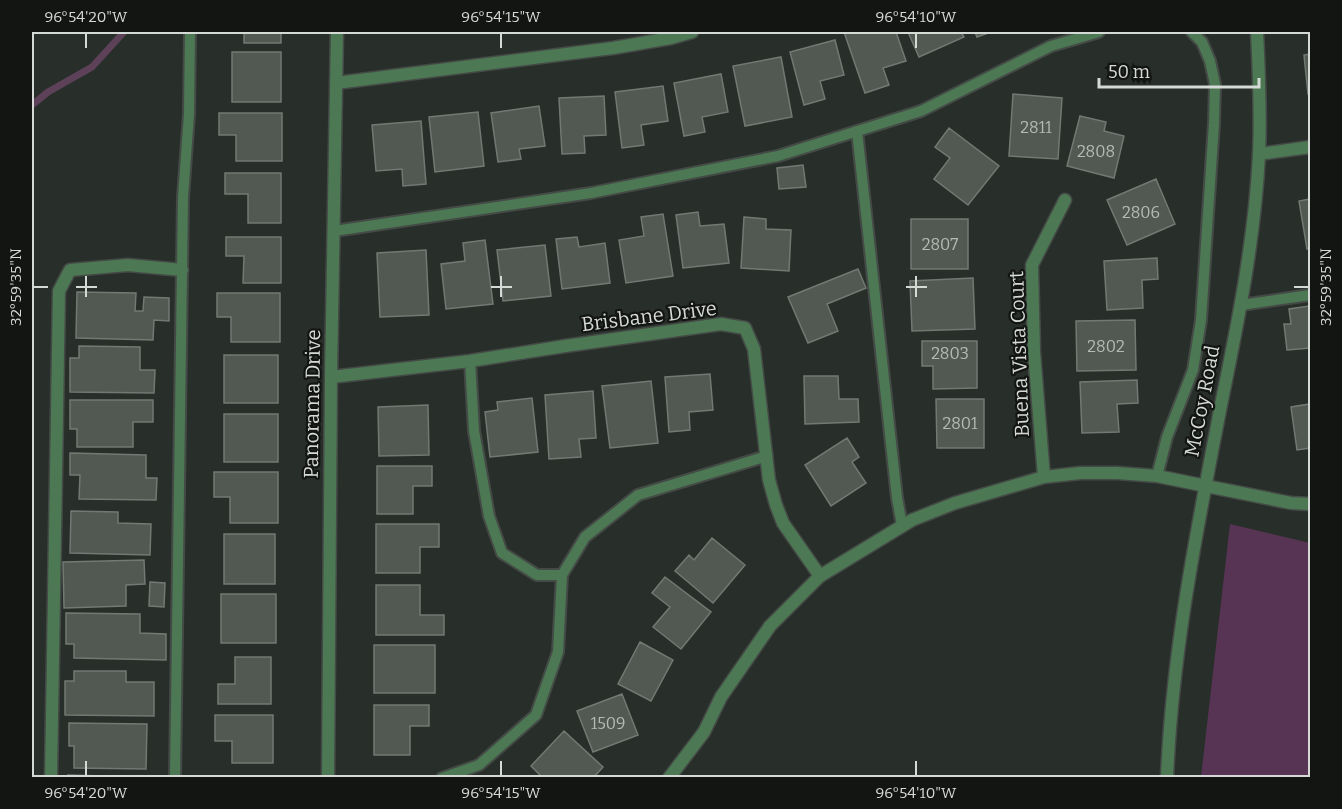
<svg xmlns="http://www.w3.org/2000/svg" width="1342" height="809" font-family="Bitter,serif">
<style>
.green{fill:#583454}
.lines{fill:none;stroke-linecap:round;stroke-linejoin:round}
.stream{stroke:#5c4159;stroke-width:7}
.building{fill:#525852;stroke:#727973;stroke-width:1.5}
.service-casing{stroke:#444a45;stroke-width:14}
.minor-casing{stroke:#444a45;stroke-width:15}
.tertiary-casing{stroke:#444a45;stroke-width:15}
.service{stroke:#4c7854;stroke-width:10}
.minor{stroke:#4c7854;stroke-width:12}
.tertiary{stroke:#4c7854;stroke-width:12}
.ticks{fill:none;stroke:#d6dad6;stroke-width:2}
.labels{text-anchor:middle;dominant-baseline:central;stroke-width:4.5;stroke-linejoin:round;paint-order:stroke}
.number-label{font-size:16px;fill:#b5bab5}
.street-label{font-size:20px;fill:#d6dad6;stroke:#131513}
.neatline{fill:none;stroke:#d6dad6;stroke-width:2}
.ticks-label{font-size:15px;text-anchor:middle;fill:#d6dad6}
</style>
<rect width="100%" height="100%" fill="#282e29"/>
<path class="green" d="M1230 524 1310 543V777H1201Z"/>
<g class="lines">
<path class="stream" d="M32 105 48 92 92 67 124 32"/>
</g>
<path class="building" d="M244 32H281V43H244Z
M844 32H896L906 61 883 68 889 85 865 93Z
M908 32H961L964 37 919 57Z
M975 32H991L977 37Z
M835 40 844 75 820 81 825 99 804 105 790 52Z
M232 52H281V102H232Z
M1310 54V94H1308L1304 55Z
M781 57 792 117 745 126 733 66Z
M721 74 728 112 702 117 705 132 684 136 674 83Z
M663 86 668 121 641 125 644 145 622 148 615 92Z
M1013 94 1062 98 1058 159 1009 156Z
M604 96 606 135 584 136 585 153 562 154 559 98Z
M539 106 545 146 519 149 521 159 498 162 491 113Z
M478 112 484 166 435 172 429 117Z
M219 113H282V161H236V135H219Z
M1080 116 1106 122 1104 131 1124 136 1114 178 1067 166Z
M421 121 426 184 403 186 402 169 376 171 372 125Z
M949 128 999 166 968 205 934 179 950 158 935 147Z
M803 165 806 187 779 189 777 168Z
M225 173H281V223H248V194H225Z
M1156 179 1175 224 1127 245 1107 200Z
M1310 199V249H1307L1299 201Z
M698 212 700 226 724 224 729 263 683 268 676 215Z
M663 214 673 276 626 283 619 240 644 236 641 217Z
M744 217 766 219V229L791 230 789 271 741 268Z
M911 219H968V269H911Z
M226 237H281V283H243L244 256H226Z
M577 237 579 247 605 243 610 283 562 289 556 239Z
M485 240 493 304 446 309 441 264 465 261 463 243Z
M545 245 551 296 503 301 497 250Z
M426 250 429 315 380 317 377 253Z
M1157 258 1158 279 1142 280 1143 308 1107 310 1104 261Z
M858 269 866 288 827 304 838 331 808 343 788 297Z
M973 278 975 329 912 331 910 281Z
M77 292 136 293 135 311H143L144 297 169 298V321L154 320 153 340 76 338Z
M217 293H280V342H231V317H217Z
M1309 306 1310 348 1287 350 1284 324H1291L1289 309Z
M1135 320 1136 370 1077 371 1076 321Z
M922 341H977V388L933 389V366H922Z
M79 346 140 347V370H155L154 393 70 392V358H79Z
M224 355H278V403H224Z
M710 374 713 410 689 412 690 430 669 432 665 377Z
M804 376H838L839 399H858L859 422 805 424Z
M1137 380 1138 403 1117 404 1119 432 1082 433 1080 382Z
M651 381 658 443 610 448 602 386Z
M593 391 596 438 579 439 581 457 549 459 545 395Z
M532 398 538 452 490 457 485 412 498 410 497 402Z
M936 399H984V448H937Z
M70 400H153V422H133V447H77V429H70Z
M1310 404V448L1297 450 1291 407Z
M428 405 429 455 379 456 378 407Z
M224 414H278V462H224Z
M847 438 859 457 852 462 866 483 831 506 805 465Z
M70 453 146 455V478H157L156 500 79 499 80 475H70Z
M377 466H432V486H413V514H377Z
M214 472H278V523H230V497H214Z
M71 511 118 512V523L151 524 150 555 70 553Z
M376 524H439V547H420V573H376Z
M224 534H275V584H224Z
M712 538 745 565 713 603 675 571 689 555 694 560Z
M144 560 145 584 126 585V606L64 608 63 562Z
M665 577 711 612 681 649 653 627 670 607 652 593Z
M150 582 165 583 164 607 149 606Z
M376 585H420V615H444V635H376Z
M221 594H276V643H221Z
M66 613 140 614V633L166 634V660L74 658V644H66Z
M640 642 673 660 651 701 618 684Z
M374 645H435V693H374Z
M235 657H271V704H218V684H235Z
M74 671H126V682H154V716L65 715V681H74Z
M622 694 638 735 593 752 577 711Z
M374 705H429V726H410V755H374Z
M215 715H273V763H232V741H215Z
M69 723 147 724 146 769 74 768V746H69Z
M564 731 603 767 593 778H543L531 766Z
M68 775 138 777V778H68Z
M223 777H271V778H223Z"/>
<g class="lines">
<defs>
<path id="service" d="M857 131 897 498 902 525
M334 231 591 193 778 156 921 111 1051 46 1099 32
M1241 305 1310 295
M470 361 474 431 489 516 502 553 537 575H562L585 537 638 495 767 456
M1157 476 1167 437 1193 370 1201 320 1214 123 1215 84 1210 61 1202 42 1192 32
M175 778 183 197 189 114 190 32
M442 778 479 765 536 715 558 652 562 575"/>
<path id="minor" d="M336 83 613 48 671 38 692 32
M1259 154 1310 147
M331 377 470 361 565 346 721 324 745 328 754 349 769 480 776 505 783 523 820 576
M1044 477 1034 352 1032 265 1065 200
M51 778 59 291 70 270 128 265 182 270
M328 778 331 377 337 32
M669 778 704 732 721 697 770 626 820 576 912 520 955 503 1044 477 1080 473H1117L1157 476 1206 486"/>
<path id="tertiary" d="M1206 486 1291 503 1310 504
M1167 778C1172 652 1197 529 1221 405 1238 322 1255 238 1259 154 1261 113 1259 72 1257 32"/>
</defs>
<use href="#service" class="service-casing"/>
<use href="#minor" class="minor-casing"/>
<use href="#tertiary" class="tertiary-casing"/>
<use href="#service" class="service"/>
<use href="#minor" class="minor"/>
<use href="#tertiary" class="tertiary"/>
</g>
<path class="ticks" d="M86 33V48M501 33V48M916 33V48M86 276V297M501 276V297M916 276V297M33 287H48M76 287H97M491 287H512M906 287H927M1294 287H1309M86 761V776M501 761V776M916 761V776"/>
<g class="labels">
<g class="number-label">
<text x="1036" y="127">2811</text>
<text x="1096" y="151">2808</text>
<text x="1141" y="212">2806</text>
<text x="940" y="244">2807</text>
<text x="1106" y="346">2802</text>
<text x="950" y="353">2803</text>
<text x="960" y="423">2801</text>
<text x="608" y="723">1509</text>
</g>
<g class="street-label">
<text transform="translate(649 316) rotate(-7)">Brisbane Drive</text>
<text transform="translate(1019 354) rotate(-92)">Buena Vista Court</text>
<text transform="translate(1202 401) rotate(-79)">McCoy Road</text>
<text transform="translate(312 404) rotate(-89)">Panorama Drive</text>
</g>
</g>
<rect width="1342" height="809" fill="none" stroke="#131513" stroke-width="66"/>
<path d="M1099 78v9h160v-9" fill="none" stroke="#d6dad6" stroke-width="3"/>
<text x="1108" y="78" font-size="18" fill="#d6dad6" stroke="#131513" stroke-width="4.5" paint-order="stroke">50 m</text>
<rect x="33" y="33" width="1276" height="743" class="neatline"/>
<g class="ticks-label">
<text x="86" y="22">96°54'20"W</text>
<text x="501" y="22">96°54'15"W</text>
<text x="916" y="22">96°54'10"W</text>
<text transform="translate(16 287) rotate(-90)" y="5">32°59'35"N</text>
<text transform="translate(1326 287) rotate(-90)" y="5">32°59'35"N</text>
<text x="86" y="798">96°54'20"W</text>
<text x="501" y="798">96°54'15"W</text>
<text x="916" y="798">96°54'10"W</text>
</g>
</svg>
